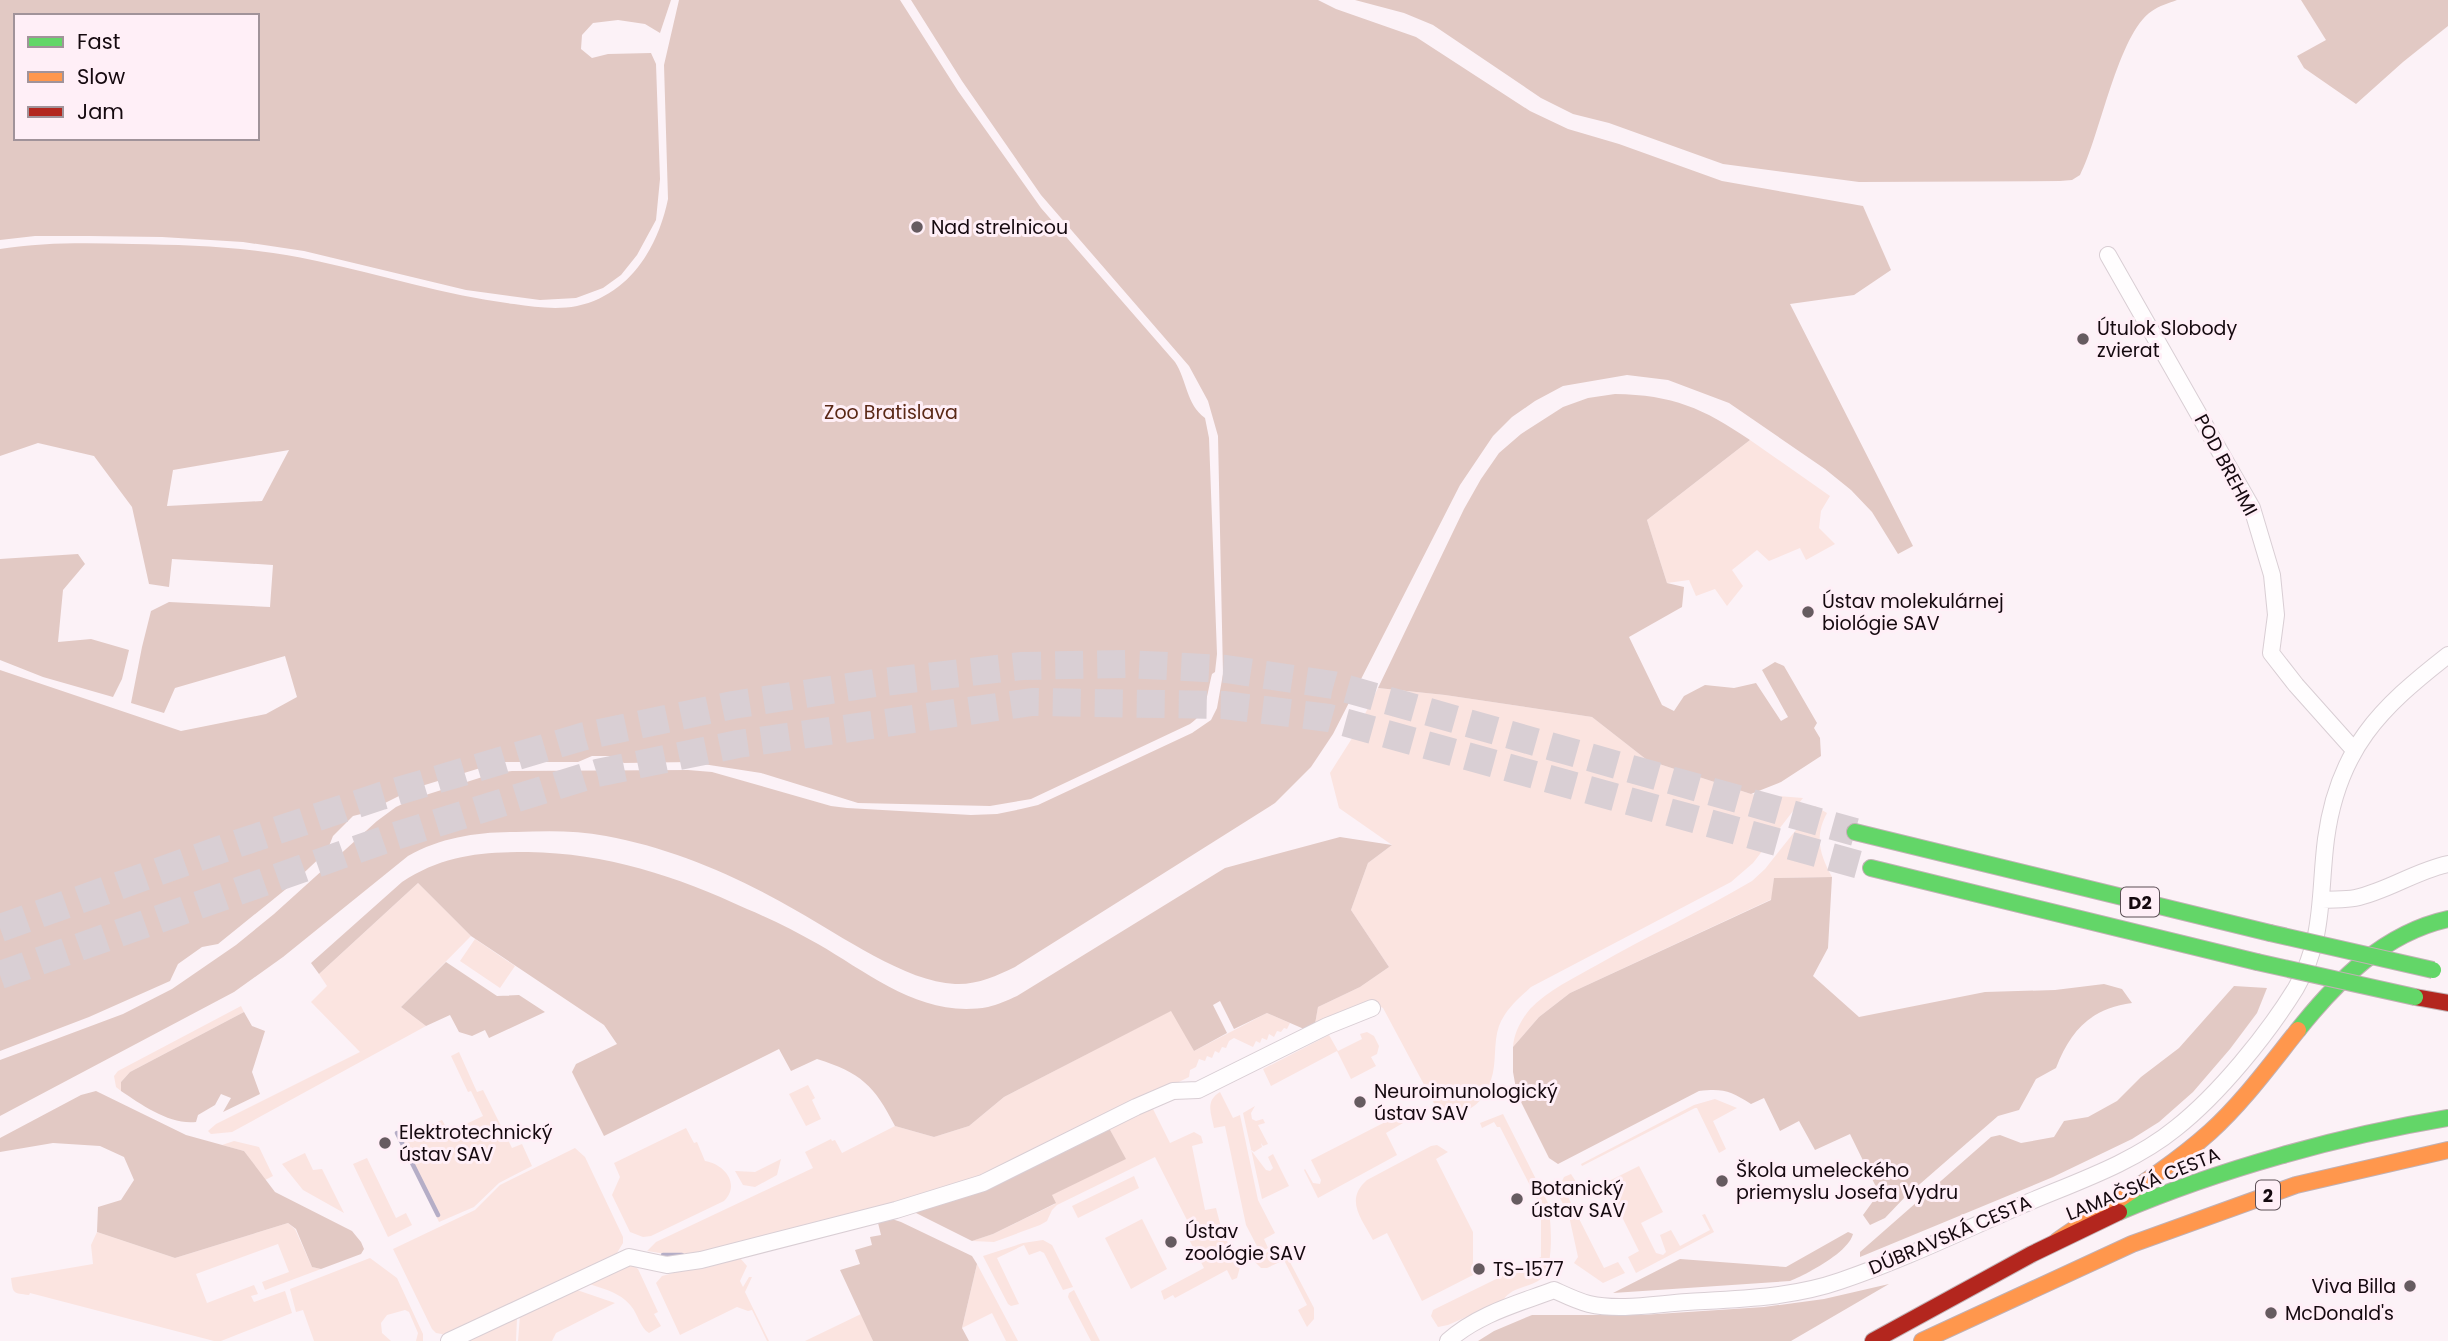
<svg xmlns="http://www.w3.org/2000/svg" width="2448" height="1341" font-family="Poppins,sans-serif">
<style>
.green{fill:#fbe4e0}
.forest{fill:#e2c9c4;fill-rule:evenodd}
.lines{fill:none;stroke-linecap:round;stroke-linejoin:round}
.stream{stroke:#b5aec7;stroke-width:4.5}
.highway-tunnel{stroke:#d9cfd4;stroke-width:28;stroke-dasharray:28 14;stroke-linecap:butt}
.street-casing{stroke:#d9ced4;stroke-width:18}
.fast-casing{stroke:#c1b1b4;stroke-width:18}
.slow-casing{stroke:#c1b1b4;stroke-width:18}
.jam-casing{stroke:#c1b1b4;stroke-width:18}
.street{stroke:#fffdfe;stroke-width:16}
.fast{stroke:#63d668;stroke-width:16}
.slow{stroke:#ff974d;stroke-width:16}
.jam{stroke:#b3261e;stroke-width:16}
.fast-bridge-casing{stroke:#c1b1b4;stroke-width:18;stroke-linecap:butt}
.fast-bridge{stroke:#63d668;stroke-width:16}
.poi-dot{fill:#665b60;stroke:#ffeff7;stroke-width:2.5}
.labels{text-anchor:middle;dominant-baseline:central;stroke-width:6;stroke-linejoin:round;paint-order:stroke}
.shield{fill:#ffeff7;stroke:#5b4e55;stroke-width:2}
.shield-label{font-size:18px;font-weight:bold;fill:#15090f}
.poi-label{font-size:19px;fill:#15090f;stroke:#ffeff7;text-anchor:start}
.park-label{font-size:19px;fill:#5b2917;stroke:#ffeff7}
.street-label{font-size:19px;fill:#15090f;stroke:#ffeff7}
</style>
<rect width="100%" height="100%" fill="#fcf2f7"/>
<path class="green" d="M1750 440 1830 496 1821 511 1819 528 1835 544 1806 560 1800 548 1769 561 1757 550 1732 570 1743 586 1727 606 1715 589 1696 596 1689 580 1667 583 1647 520Z
M1378 688 1445 695 1592 717 1647 760 1751 794 1803 798 1753 863 1731 882 1531 987C1519 998 1505 1010 1499 1026 1493 1043 1497 1063 1491 1080 1483 1107 1461 1120 1436 1107L1383 1008 1371 1002 1307 1032 1304 1029 1315 1024 1318 1007 1360 987 1389 967 1351 910 1368 863 1392 845 1339 808 1330 773 1356 732Z
M1815 806 1827 813C1814 837 1820 855 1832 877L1774 878 1772 899 1570 993 1539 1017 1513 1047C1514 1033 1521 1020 1530 1009 1548 990 1574 978 1597 965 1648 936 1701 911 1752 881L1765 869Z
M418 883 471 936 401 1007 426 1026 232 1132 211 1134 208 1131 216 1124 360 1052 311 1002 327 986 319 974Z
M475 939 515 966 500 988 460 961Z
M241 1006 244 1012 130 1072 121 1082V1091L116 1087 114 1076 118 1071Z
M1172 1010 1194 1051 1267 1013 1290 1023 1287 1029 1284 1028 1281 1032 1277 1031 1274 1037 1269 1034 1267 1040 1262 1038 1260 1043 1256 1041 1253 1047 1234 1038 1229 1041 1226 1048 1222 1047 1219 1053 1215 1051 1212 1058 1207 1056 1205 1061 1199 1059 1196 1067 1190 1070 1189 1077 1016 1162 944 1190 698 1253 666 1254 647 1251 656 1242 813 1168 805 1152 831 1139 832 1141 835 1140 842 1153 895 1126 934 1137 969 1126 1004 1097Z
M1367 1032 1374 1036 1379 1046 1377 1054 1371 1057 1376 1066 1351 1079 1337 1051 1271 1086 1263 1069 1329 1035 1338 1051 1362 1039 1360 1034Z
M459 1052 477 1092 483 1090 512 1148 522 1144 532 1166 499 1183 474 1207 439 1222 399 1140 442 1120 449 1132 483 1116 471 1091 468 1092 451 1056Z
M808 1085 815 1098 812 1100 821 1119 806 1126 789 1094Z
M1220 1092 1233 1118 1240 1115 1258 1200 1275 1233 1264 1239 1268 1248 1260 1252 1246 1225 1225 1126 1214 1128C1211 1113 1205 1101 1220 1092Z
M1715 1099 1737 1108 1713 1121 1726 1149 1719 1153 1697 1108H1695L1582 1166 1581 1164 1694 1105Z
M1255 1106 1251 1113 1252 1119 1256 1121 1263 1119 1265 1123 1258 1125 1268 1144 1263 1146 1261 1143 1262 1147 1254 1152 1250 1149 1266 1170 1270 1171 1273 1168 1268 1157 1273 1154 1289 1186 1262 1199 1243 1113Z
M1152 1107 1170 1143 1194 1132 1201 1136 1203 1143 1192 1146 1205 1210 1216 1208 1222 1231 1240 1267 1237 1278 1232 1280 1227 1270 1175 1298 1173 1295 1164 1300 1161 1291 1204 1268 1184 1230 1190 1226 1155 1157 1057 1205 1052 1210 1047 1221 1040 1225 994 1242 972 1241 993 1234 1055 1204 1051 1195 1125 1159 1109 1128Z
M1503 1114 1548 1203C1551 1220 1555 1268 1541 1279 1529 1288 1510 1287 1503 1301L1448 1325 1438 1327 1431 1316 1433 1310 1541 1257V1207L1500 1127H1497L1494 1122 1482 1128 1480 1123Z
M1399 1115 1403 1123 1386 1133 1397 1155 1318 1198 1304 1170 1305 1169 1313 1183 1320 1184 1321 1180 1311 1160Z
M686 1128 694 1143 697 1142 705 1161C724 1164 741 1184 724 1201L651 1236 643 1237 630 1232 612 1195 620 1177 614 1163Z
M234 1141 259 1147 273 1176 265 1180 244 1151 222 1145Z
M1437 1145 1448 1152 1436 1159 1473 1232V1275L1422 1301 1387 1233 1373 1240C1362 1219 1344 1200 1367 1180L1431 1146Z
M575 1148 585 1157 623 1237V1243L617 1253 447 1335 436 1333 432 1329 393 1249 475 1210 500 1185Z
M305 1153 313 1170 322 1169 344 1213 303 1190 282 1164Z
M367 1158 396 1218 406 1213 412 1225 388 1237 353 1164Z
M781 1159 777 1175 755 1187 743 1185 735 1171 755 1172Z
M1639 1166 1663 1212 1641 1223 1656 1253 1663 1255 1666 1252 1660 1235 1671 1230 1680 1246 1710 1230 1702 1215 1705 1214 1714 1232 1636 1273 1628 1257 1639 1251 1605 1183Z
M1571 1174 1578 1185 1566 1193 1604 1268 1618 1262 1625 1273 1603 1283 1574 1263 1578 1257 1569 1216 1558 1194V1189L1564 1177Z
M1134 1176 1139 1188 1078 1218 1072 1206Z
M1142 1219 1167 1269 1131 1289 1105 1238Z
M288 1223 295 1229 312 1267 321 1269 265 1290 262 1282 289 1272 278 1244 196 1274 207 1303 254 1285 258 1294 251 1296 254 1302 285 1291 292 1313 221 1341H214L30 1293 29 1295C13 1293 13 1294 11 1278L93 1264 91 1245 97 1232 175 1258Z
M1043 1240 1052 1245 1073 1287 1063 1290 1044 1253 1040 1251 1029 1255 1024 1245 997 1258 1019 1304 1011 1306 1008 1304 983 1256 1023 1243Z
M1281 1245 1314 1308V1319L1307 1327 1298 1310 1307 1305 1284 1260 1267 1268H1261L1253 1260Z
M733 1257 740 1258 747 1266 740 1281 743 1287 749 1277H752L745 1292 769 1341H767L752 1310 748 1311 737 1307 680 1335 656 1283 662 1276Z
M370 1258 397 1278 423 1334V1341H416L418 1333 409 1312 405 1310 387 1315 381 1323 382 1333 391 1341H314L303 1310 296 1312 290 1289Z
M626 1264 633 1265 638 1269 658 1312 654 1314 661 1326 649 1333C640 1328 638 1314 631 1306 620 1292 603 1289 587 1283Z
M977 1264 1018 1341H1006L992 1313 962 1328Z
M574 1289 615 1303 556 1333 552 1341H518L520 1315Z
M1074 1290 1100 1341H1091L1068 1297 1069 1293Z
M861 1314 873 1341H805Z
M517 1318 516 1341H465Z"/>
<path class="forest" d="M0 0H671L660 33 645 24 618 20 593 23 582 35 581 49 592 58 608 54 651 53 656 64 660 179 656 220 637 255 621 275 603 288 576 298 540 300 466 290 304 251 243 242 162 237 89 236H35L0 240ZM16 16H257V138H16Z
M679 0H900L958 91 1041 208 1175 362C1187 380 1186 404 1205 418L1209 438 1217 654 1215 672 1212 674C1207 693 1207 713 1190 724L1031 799 990 806 858 803 761 773 690 762 624 763 609 756H592L578 762H500L415 788 365 813 353 816 333 836 327 851 291 885 218 944 202 947 178 964 170 981 89 1017 0 1051V670L181 731 266 714 297 697 285 656 175 688 164 713 131 703 142 647 151 611 169 602 270 607 273 565 172 559 169 587 149 584 132 507 94 456 38 443 0 456V249C44 242 88 243 132 244 194 245 256 247 317 261 383 275 447 296 514 304 535 307 556 310 577 306 629 295 658 248 668 199L664 65ZM289 450 262 501 167 506 173 470Z
M911 0H1318L1336 9 1416 37 1530 111 1568 129 1619 144 1722 181 1863 206 1891 270 1854 295 1790 304 1913 546 1898 554 1872 512 1851 490 1825 469 1729 403 1668 380 1627 375 1563 386 1535 401 1512 417 1493 436 1460 485 1333 734 1311 767 1275 803 1015 967C996 976 977 985 955 984 906 982 840 935 797 911 739 877 672 848 606 836 576 830 545 831 516 832 478 832 442 837 408 856L283 957 234 992 0 1116V1060L123 1014 172 989 236 945 274 914 377 821 396 807 413 799 495 773 512 771 688 770 712 772 831 806 847 808 971 815 997 814 1021 809 1038 805 1192 733 1211 720 1217 708 1223 674 1218 436 1208 401 1189 366 1041 195 962 81Z
M1355 0H2177C2169 3 2159 6 2152 11 2118 33 2100 137 2080 175L2072 180 2060 181 1859 182 1723 164 1609 123 1573 114 1541 98 1433 25 1404 13Z
M2301 0H2448V26L2403 62 2356 104 2304 68 2297 56 2326 40Z
M1615 394C1673 395 1703 408 1750 440L1647 520 1667 583 1684 587 1682 607 1629 637 1662 705 1674 711 1684 696 1705 685 1734 688 1756 683 1781 721 1788 717 1762 670 1775 662 1784 666 1817 723 1814 728 1820 738 1821 756 1781 782 1751 794 1647 760 1592 717 1445 695 1378 688 1464 509 1481 479 1499 453 1521 434 1563 407 1588 398Z
M78 554 85 564 63 590 58 642 91 639 129 650 122 679 113 697 43 677 0 660V559Z
M1340 837 1392 845 1368 863 1351 910 1389 967 1360 987 1318 1007 1315 1024 1304 1029 1267 1013 1234 1029 1220 1001 1213 1005 1227 1033 1194 1051 1171 1011 1004 1097 969 1126 934 1137 895 1126C874 1085 861 1073 817 1059L791 1071 779 1049 604 1136 572 1072 576 1064 617 1044 604 1025 471 936 418 883 319 974 311 963 402 882C443 855 480 852 528 852 606 853 676 876 747 909 771 919 795 931 818 944 870 974 923 1019 988 1007 997 1005 1008 1000 1017 996L1225 868Z
M1832 877 1828 948 1813 976 1859 1017 1985 992 2055 990 2104 984 2122 989 2132 1003C2090 1009 2071 1030 2056 1068L2036 1079 2019 1110 1998 1116 1905 1197 1885 1218 1870 1225 1863 1215 1879 1193 1850 1134 1815 1150 1799 1121 1780 1131 1764 1098 1751 1104C1731 1091 1723 1088 1699 1091L1558 1164 1549 1158 1517 1094 1513 1072V1047L1539 1017 1570 993 1771 900 1774 878Z
M446 962 497 996 519 995 545 1012 489 1038 485 1030 472 1036 459 1032 450 1015 426 1026 401 1007Z
M2234 986 2267 988 2257 1013 2230 1049 2193 1092 2159 1122 2132 1139 2053 1177 1860 1257V1252L1991 1137 2000 1135 2021 1143 2054 1137 2064 1121 2088 1117 2117 1101 2141 1077 2179 1048Z
M244 1012 252 1026 265 1031 252 1072 260 1094 223 1112 231 1098 221 1094 215 1105 198 1115 196 1122C170 1125 142 1105 121 1091V1082L130 1072Z
M96 1091 186 1135 244 1151 275 1192 352 1231 361 1242 364 1249 361 1254 321 1269 312 1267 296 1229 288 1223 175 1258 97 1232 98 1207 121 1200 134 1180 124 1157 100 1146 53 1143 0 1152V1138L81 1095Z
M1109 1128 1126 1159 1052 1195 1056 1203 993 1234 972 1241 914 1212 1003 1182Z
M889 1218 901 1222 972 1256 977 1264 962 1328 969 1341H873L840 1270 860 1264 855 1250 872 1245 870 1237 881 1235 877 1219Z
M1848 1232 1853 1234C1848 1253 1807 1274 1790 1281L1613 1293 1680 1259 1786 1267Z
M1889 1284 1791 1341H1478L1494 1331 1532 1315H1642L1764 1307 1824 1299Z"/>
<g class="lines">
<path class="stream" d="M397 1133 438 1215
M663 1255H682"/>
<path class="highway-tunnel" d="M0 928 236 844 381 796 585 736 733 705 875 683 1022 666 1126 664 1226 669 1333 685 1855 832
M0 975 392 837 597 773 738 744 1032 702 1224 705 1329 718 1871 868"/>
<defs>
<path id="street" d="M2108 255 2252 508 2272 575 2276 615 2271 653 2296 685 2354 750
M2322 900C2333 899 2345 900 2355 898 2388 891 2415 871 2448 864
M449 1341 629 1257 667 1265 701 1260 896 1210 983 1183 1136 1107 1173 1091 1198 1090 1327 1026 1372 1008
M1448 1341C1478 1314 1517 1304 1554 1290 1565 1295 1577 1301 1589 1304 1619 1311 1656 1304 1687 1302 1738 1299 1791 1298 1840 1281 1902 1260 1962 1231 2022 1205 2073 1183 2132 1164 2176 1128 2219 1094 2267 1035 2296 988 2325 938 2319 893 2326 839 2338 749 2380 708 2448 655"/>
<path id="fast" d="M1855 832 2270 933
M1871 868 2257 962
M2298 1030C2337 981 2384 933 2448 919
M2119 1212C2220 1169 2340 1136 2448 1118"/>
<path id="slow" d="M2057 1241C2108 1205 2163 1174 2210 1132 2243 1102 2270 1065 2298 1030
M1922 1341 2132 1244 2296 1185 2448 1150"/>
<path id="jam" d="M2415 997 2448 1003
M1873 1341 2032 1254 2119 1212"/>
</defs>
<use href="#street" class="street-casing"/>
<use href="#fast" class="fast-casing"/>
<use href="#slow" class="slow-casing"/>
<use href="#jam" class="jam-casing"/>
<use href="#street" class="street"/>
<use href="#fast" class="fast"/>
<use href="#slow" class="slow"/>
<use href="#jam" class="jam"/>
<defs>
<path id="fast-bridge" d="M2270 933 2433 970
M2257 962 2415 997"/>
</defs>
<use href="#fast-bridge" class="fast-bridge-casing"/>
<use href="#fast-bridge" class="fast-bridge"/>
</g>
<g class="poi-dot">
<circle cx="917" cy="227" r="7"/>
<circle cx="2083" cy="339" r="7"/>
<circle cx="1808" cy="612" r="7"/>
<circle cx="1360" cy="1102" r="7"/>
<circle cx="385" cy="1143" r="7"/>
<circle cx="1722" cy="1181" r="7"/>
<circle cx="1517" cy="1199" r="7"/>
<circle cx="1171" cy="1242" r="7"/>
<circle cx="1479" cy="1269" r="7"/>
<circle cx="2410" cy="1286" r="7"/>
<circle cx="2271" cy="1313" r="7"/>
</g>
<g class="labels">
<g class="shield">
<rect x="2121" y="887.5" width="38" height="29" rx="5"/>
<rect x="2256" y="1180.5" width="24" height="29" rx="5"/>
</g>
<g class="shield-label">
<text x="2140" y="902">D2</text>
<text x="2268" y="1195">2</text>
</g>
<g class="poi-label">
<text x="931" y="227">Nad strelnicou</text>
<text x="2097" y="328">Útulok Slobody<tspan x="2097" dy="22">zvierat</tspan></text>
<text x="1822" y="601">Ústav molekulárnej<tspan x="1822" dy="22">biológie SAV</tspan></text>
<text x="1374" y="1091">Neuroimunologický<tspan x="1374" dy="22">ústav SAV</tspan></text>
<text x="399" y="1132">Elektrotechnický<tspan x="399" dy="22">ústav SAV</tspan></text>
<text x="1736" y="1170">Škola umeleckého<tspan x="1736" dy="22">priemyslu Josefa Vydru</tspan></text>
<text x="1531" y="1188">Botanický<tspan x="1531" dy="22">ústav SAV</tspan></text>
<text x="1185" y="1231">Ústav<tspan x="1185" dy="22">zoológie SAV</tspan></text>
<text x="1493" y="1269">TS-1577</text>
<text x="2396" y="1286" text-anchor="end">Viva Billa</text>
<text x="2285" y="1313">McDonald's</text>
</g>
<g class="park-label">
<text x="891" y="412">Zoo Bratislava</text>
</g>
<g class="street-label">
<text transform="translate(2226 465) rotate(62)">POD BREHMI</text>
<text transform="translate(2143 1184) rotate(-22)">LAMAČSKÁ CESTA</text>
<text transform="translate(1950 1235) rotate(-23)">DÚBRAVSKÁ CESTA</text>
</g>
</g>
<rect x="14" y="14" width="245" height="126" fill="#ffeff7" stroke="#a1939a" stroke-width="2"/>
<rect x="28" y="37" width="35" height="10" fill="#63d668" stroke="#a1939a" stroke-width="2"/>
<text x="77" y="49" font-size="21" fill="#15090f">Fast</text>
<rect x="28" y="72" width="35" height="10" fill="#ff974d" stroke="#a1939a" stroke-width="2"/>
<text x="77" y="84" font-size="21" fill="#15090f">Slow</text>
<rect x="28" y="107" width="35" height="10" fill="#b3261e" stroke="#a1939a" stroke-width="2"/>
<text x="77" y="119" font-size="21" fill="#15090f">Jam</text>
</svg>
